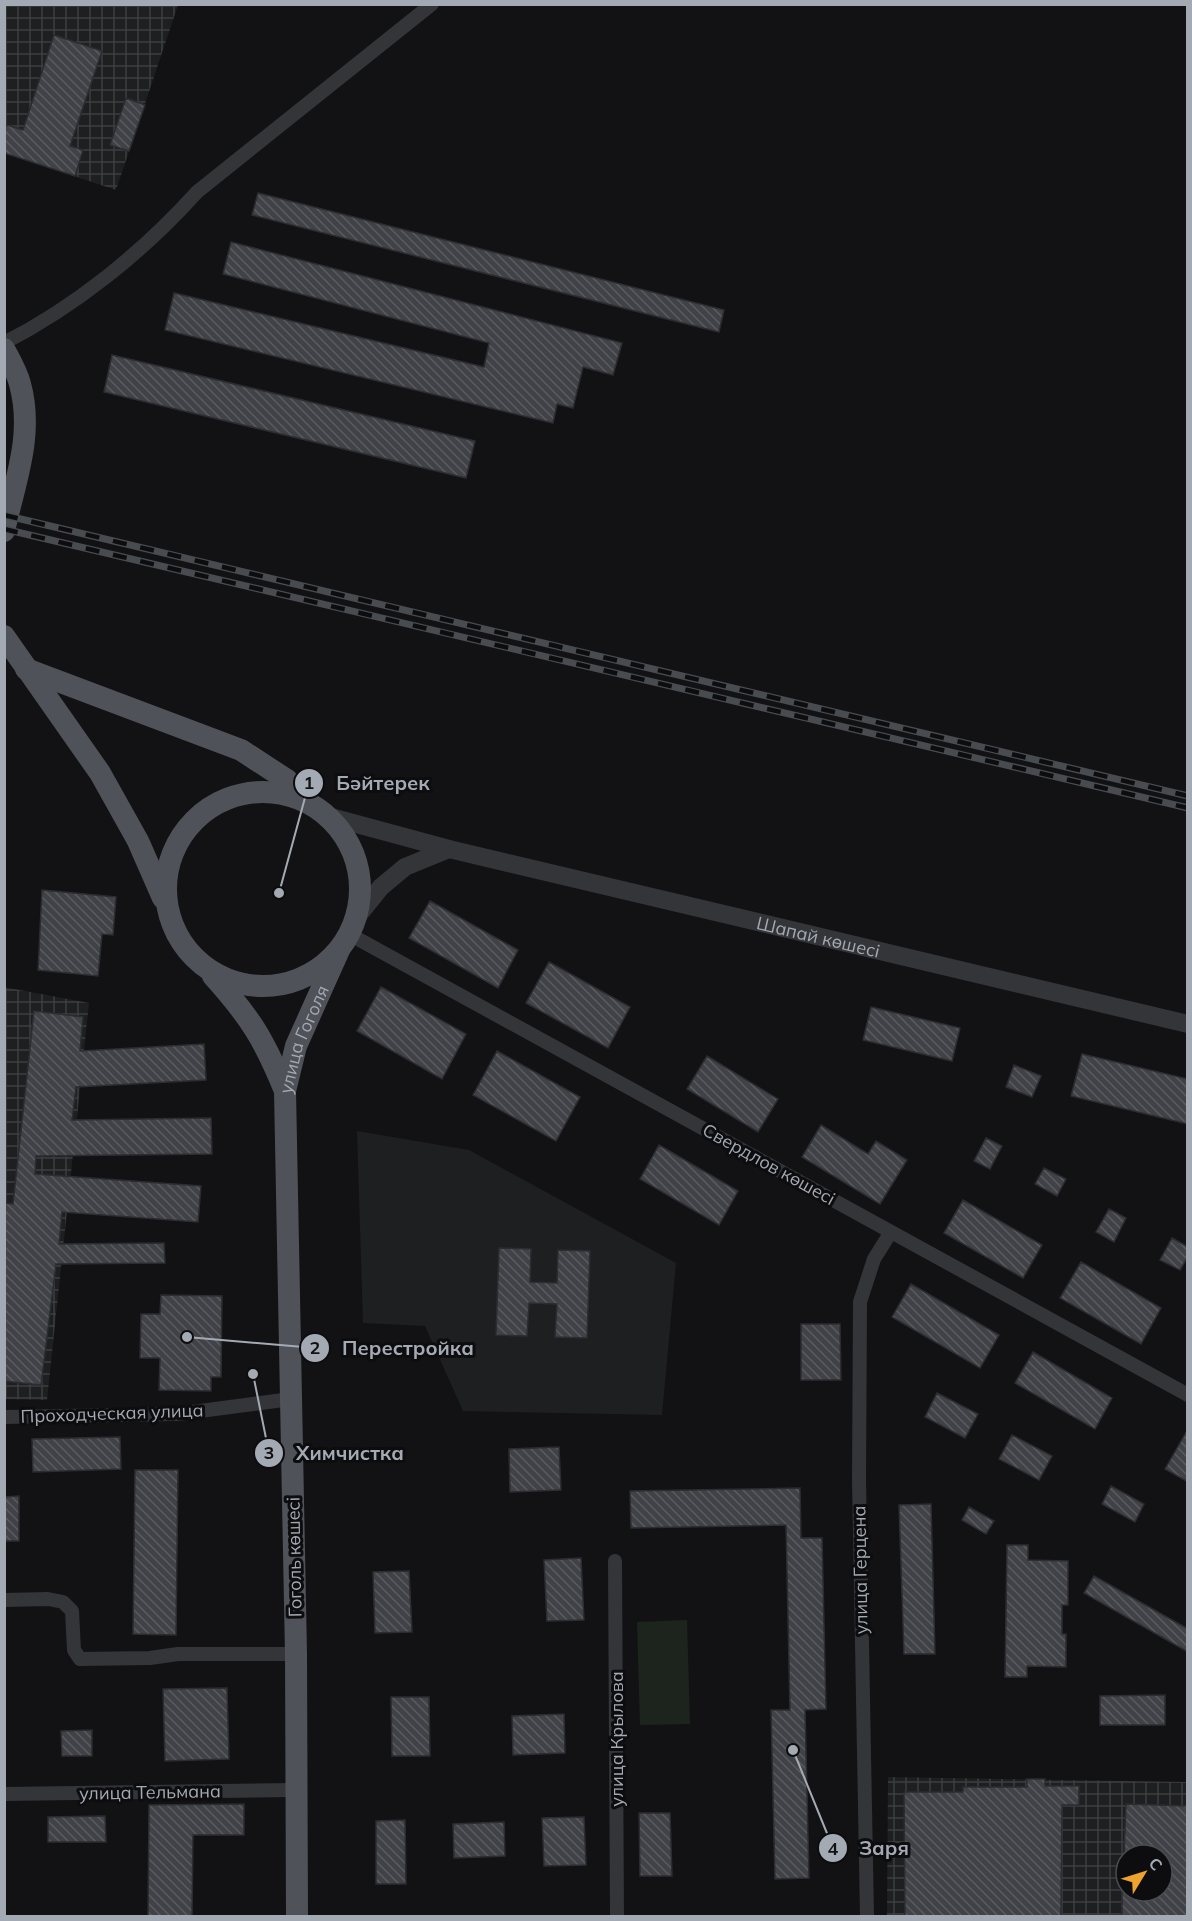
<svg xmlns="http://www.w3.org/2000/svg" width="1192" height="1921" font-family="Mulish,sans-serif">
<style>
.built{fill:#1e1f21}
.industrial{fill:url(#industrial-grid);fill-rule:evenodd}
.garden{fill:#1d241d}
.building{fill:url(#building-back-hatch);stroke:#2c2d30;stroke-width:1.5}
.lines{fill:none;stroke-linecap:round;stroke-linejoin:round}
.minor{stroke:#333539;stroke-width:14}
.tertiary{stroke:#333539;stroke-width:18}
.primary{stroke:#4f5258;stroke-width:22}
.rail-casing{stroke:#484b50;stroke-width:7}
.rail{stroke:#0d0d0f;stroke-width:4.5;stroke-dasharray:14;stroke-linecap:butt}
.labels{text-anchor:middle;dominant-baseline:central;stroke-width:6;stroke-linejoin:round;paint-order:stroke}
.street-label{font-size:18px;fill:#a4aab4;stroke:#0d0d0f}
.leader{fill:none;stroke:#a4aab4;stroke-width:2}
.callout-dot{fill:#a4aab4;stroke:#0d0d0f;stroke-width:2}
.mark-label{font-size:18px;text-anchor:middle;font-weight:bold;fill:#111}
.callout-label{font-size:20px;text-anchor:middle;font-weight:bold;fill:#a4aab4;stroke:#0d0d0f;stroke-width:6;stroke-linejoin:round;paint-order:stroke}
</style>
<defs>
<pattern id="industrial-grid" width="8" height="8" patternUnits="userSpaceOnUse" patternTransform="scale(1.5)"><rect width="8" height="8" fill="#1e1f21"/><path d="M0 4h8M4 0v8" fill="none" stroke="#3c3d3f"/></pattern>
<pattern id="building-back-hatch" width="6" height="6" patternUnits="userSpaceOnUse" patternTransform="scale(1.5)"><rect width="6" height="6" fill="#414247"/><path d="M-1 5l2 2M0 0l6 6M5-1l2 2" fill="none" stroke="#595b5f"/></pattern>
</defs>
<rect width="100%" height="100%" fill="#121214"/>
<path class="built" d="M357 1131 469 1150 676 1263 662 1415 463 1411 425 1326 363 1323Z"/>
<path class="industrial" d="M5 5H178L116 190 5 153Z
M4 987 89 1003 47 1400 5 1399Z
M888 1777 1187 1782V1916H887ZM1126 1855H1162V1891H1126Z"/>
<path class="garden" d="M687 1620 690 1724 640 1725 637 1622Z"/>
<path class="building" d="M54 35 102 51 70 146 83 150 75 176 4 153V124L23 130Z
M126 98 145 105 129 151 110 145Z
M258 193 724 310 719 332 252 215Z
M231 242 622 343 613 375 583 367 573 408 557 404 553 423 165 330 174 293 484 367 489 343 223 274Z
M112 355 475 441 466 478 104 392Z
M42 890 116 897 113 935 102 934 98 976 38 970Z
M430 901 518 950 498 988 409 938Z
M549 962 630 1007 608 1048 526 1003Z
M381 987 466 1034 442 1079 357 1031Z
M871 1007 960 1028 952 1061 863 1040Z
M34 1011 83 1017 80 1051 204 1044 206 1080 76 1087 72 1120 211 1118 212 1154 36 1156 35 1174 201 1186 198 1222 62 1212 59 1244 164 1243 165 1263 56 1264 41 1385 4 1381V1203L13 1204Z
M497 1051 580 1097 556 1141 473 1095Z
M1082 1054 1188 1079V1124L1071 1096Z
M707 1056 778 1099 758 1132 687 1089Z
M1014 1065 1041 1076 1032 1097 1006 1087Z
M821 1125 868 1154 876 1141 907 1160 880 1204 802 1157Z
M986 1138 1002 1146 990 1169 974 1161Z
M659 1145 738 1191 719 1225 640 1179Z
M1044 1168 1066 1179 1057 1196 1035 1184Z
M963 1200 1042 1245 1023 1278 944 1233Z
M1109 1209 1126 1218 1114 1242 1096 1232Z
M1172 1238 1188 1247V1256L1180 1270 1160 1260Z
M499 1248 531 1249 530 1282 557 1283 558 1250 590 1251 587 1338 555 1337 557 1304 529 1303 527 1336 496 1335Z
M1081 1262 1161 1308 1141 1344 1060 1298Z
M911 1284 999 1335 980 1368 892 1317Z
M161 1295 222 1296 221 1377H211V1391L159 1390 160 1358H140L141 1314H160Z
M801 1324H840L841 1380H801Z
M1033 1352 1112 1398 1095 1429 1015 1383Z
M937 1393 978 1414 965 1438 925 1417Z
M1188 1429V1482L1165 1469Z
M1012 1435 1052 1456 1039 1480 999 1459Z
M120 1437 121 1469 33 1472 32 1439Z
M559 1447 561 1490 510 1492 509 1449Z
M135 1470H178L176 1635 133 1634Z
M1111 1486 1144 1504 1135 1522 1102 1504Z
M800 1488 801 1538H822L826 1709 805 1710 809 1878 775 1879 771 1710H790L786 1525 631 1528 630 1491Z
M19 1496V1541H4V1497Z
M931 1504 935 1654H904L899 1505Z
M969 1507 994 1521 986 1534 962 1520Z
M1007 1545H1028V1560L1068 1561V1605H1062V1634H1066V1667L1027 1666V1677H1005Z
M581 1558 584 1620 547 1621 544 1560Z
M409 1571 412 1632 375 1633 373 1572Z
M1094 1576 1188 1629V1652L1084 1593Z
M227 1688 229 1759 165 1761 163 1689Z
M1165 1695V1725H1100V1696Z
M391 1697H429L430 1756H392Z
M564 1714 565 1753 513 1755 512 1716Z
M92 1730V1756H62L61 1731Z
M1027 1779H1045V1786H1079V1805H1062L1061 1917H905L904 1792H963V1787H1027Z
M244 1804V1835H193L192 1917H148L149 1805Z
M1126 1804 1188 1806V1917H1122V1891H1162V1855H1124Z
M639 1813H670L672 1876H640Z
M105 1816 106 1842H48V1817Z
M584 1817 586 1865 544 1866 542 1818Z
M405 1820 406 1884H376V1821Z
M504 1822 505 1856 454 1858 453 1824Z"/>
<g class="lines">
<path class="minor" d="M4 343C76 306 143 252 197 192L432 4
M349 934 1188 1395
M4 1417 177 1414 291 1399
M615 1561 617 1916
M4 1600 48 1599 63 1602 72 1611 74 1650 80 1659 150 1658 178 1654H296
M4 1794 295 1790
M867 1916 859 1480 860 1302 874 1259 891 1232"/>
<g class="tertiary">
<path id="s1" d="M327 816 449 849 1188 1024"/>
<path d="M356 918 381 887 405 867 449 849"/>
</g>
<g class="primary">
<path d="M4 349C10 360 17 372 20 384 34 435 15 481 4 531"/>
<path d="M4 636 100 773 138 841 163 898"/>
<path d="M26 669 241 750 287 780 304 799"/>
<circle cx="263" cy="889" r="97"/>
<path d="M213 976C250 1017 264 1039 285 1091"/>
<path id="s2" d="M297 1916 296 1654 285 1091 296 1046 339 950"/>
</g>
<defs>
<path id="rail" d="M4 515 1188 796
M4 529 1188 808"/>
</defs>
<use href="#rail" class="rail-casing"/>
<use href="#rail" class="rail"/>
</g>
<g class="labels">
<g class="street-label">
<text stroke="none"><textPath href="#s1" startOffset="506">Шапай көшесі</textPath></text>
<text stroke="none"><textPath href="#s2" startOffset="880">улица Гоголя</textPath></text>
<text transform="translate(769 1164) rotate(29)">Свердлов көшесі</text>
<text transform="translate(112 1413) rotate(-2)">Проходческая улица</text>
<text transform="translate(294 1557) rotate(-91)">Гоголь көшесі</text>
<text transform="translate(860 1570) rotate(-91)">улица Герцена</text>
<text transform="translate(616 1739) rotate(-90)">улица Крылова</text>
<text transform="translate(150 1792) rotate(-1)">улица Тельмана</text>
</g>
</g>
<path class="leader" d="M279 893L309 783M187 1337L315 1348M253 1374L269 1453M793 1750L833 1848"/>
<g class="callout-dot">
<circle cx="279" cy="893" r="6"/>
<circle cx="187" cy="1337" r="6"/>
<circle cx="253" cy="1374" r="6"/>
<circle cx="793" cy="1750" r="6"/>
<circle cx="309" cy="783" r="15"/>
<circle cx="315" cy="1348" r="15"/>
<circle cx="269" cy="1453" r="15"/>
<circle cx="833" cy="1848" r="15"/>
</g>
<g class="mark-label">
<text x="309" y="789">1</text>
<text x="315" y="1354">2</text>
<text x="269" y="1459">3</text>
<text x="833" y="1855">4</text>
</g>
<g class="callout-label">
<text x="383" y="790">Бәйтерек</text>
<text x="408" y="1355">Перестройка</text>
<text x="350" y="1460">Химчистка</text>
<text x="884" y="1855">Заря</text>
</g>
<rect width="1192" height="1921" fill="none" stroke="#a4aab4" stroke-width="12"/>
<g transform="translate(1144 1873) rotate(52)"><circle r="28" fill="#0d0d0f" stroke="#494c51" stroke-width="1.5"/>
<path d="M0-4.5L10 22L0 15L-10 22Z" fill="#eea230"/>
<text y="-9" font-size="16" font-weight="bold" text-anchor="middle" fill="#a4aab4">С</text>
</g>
</svg>
